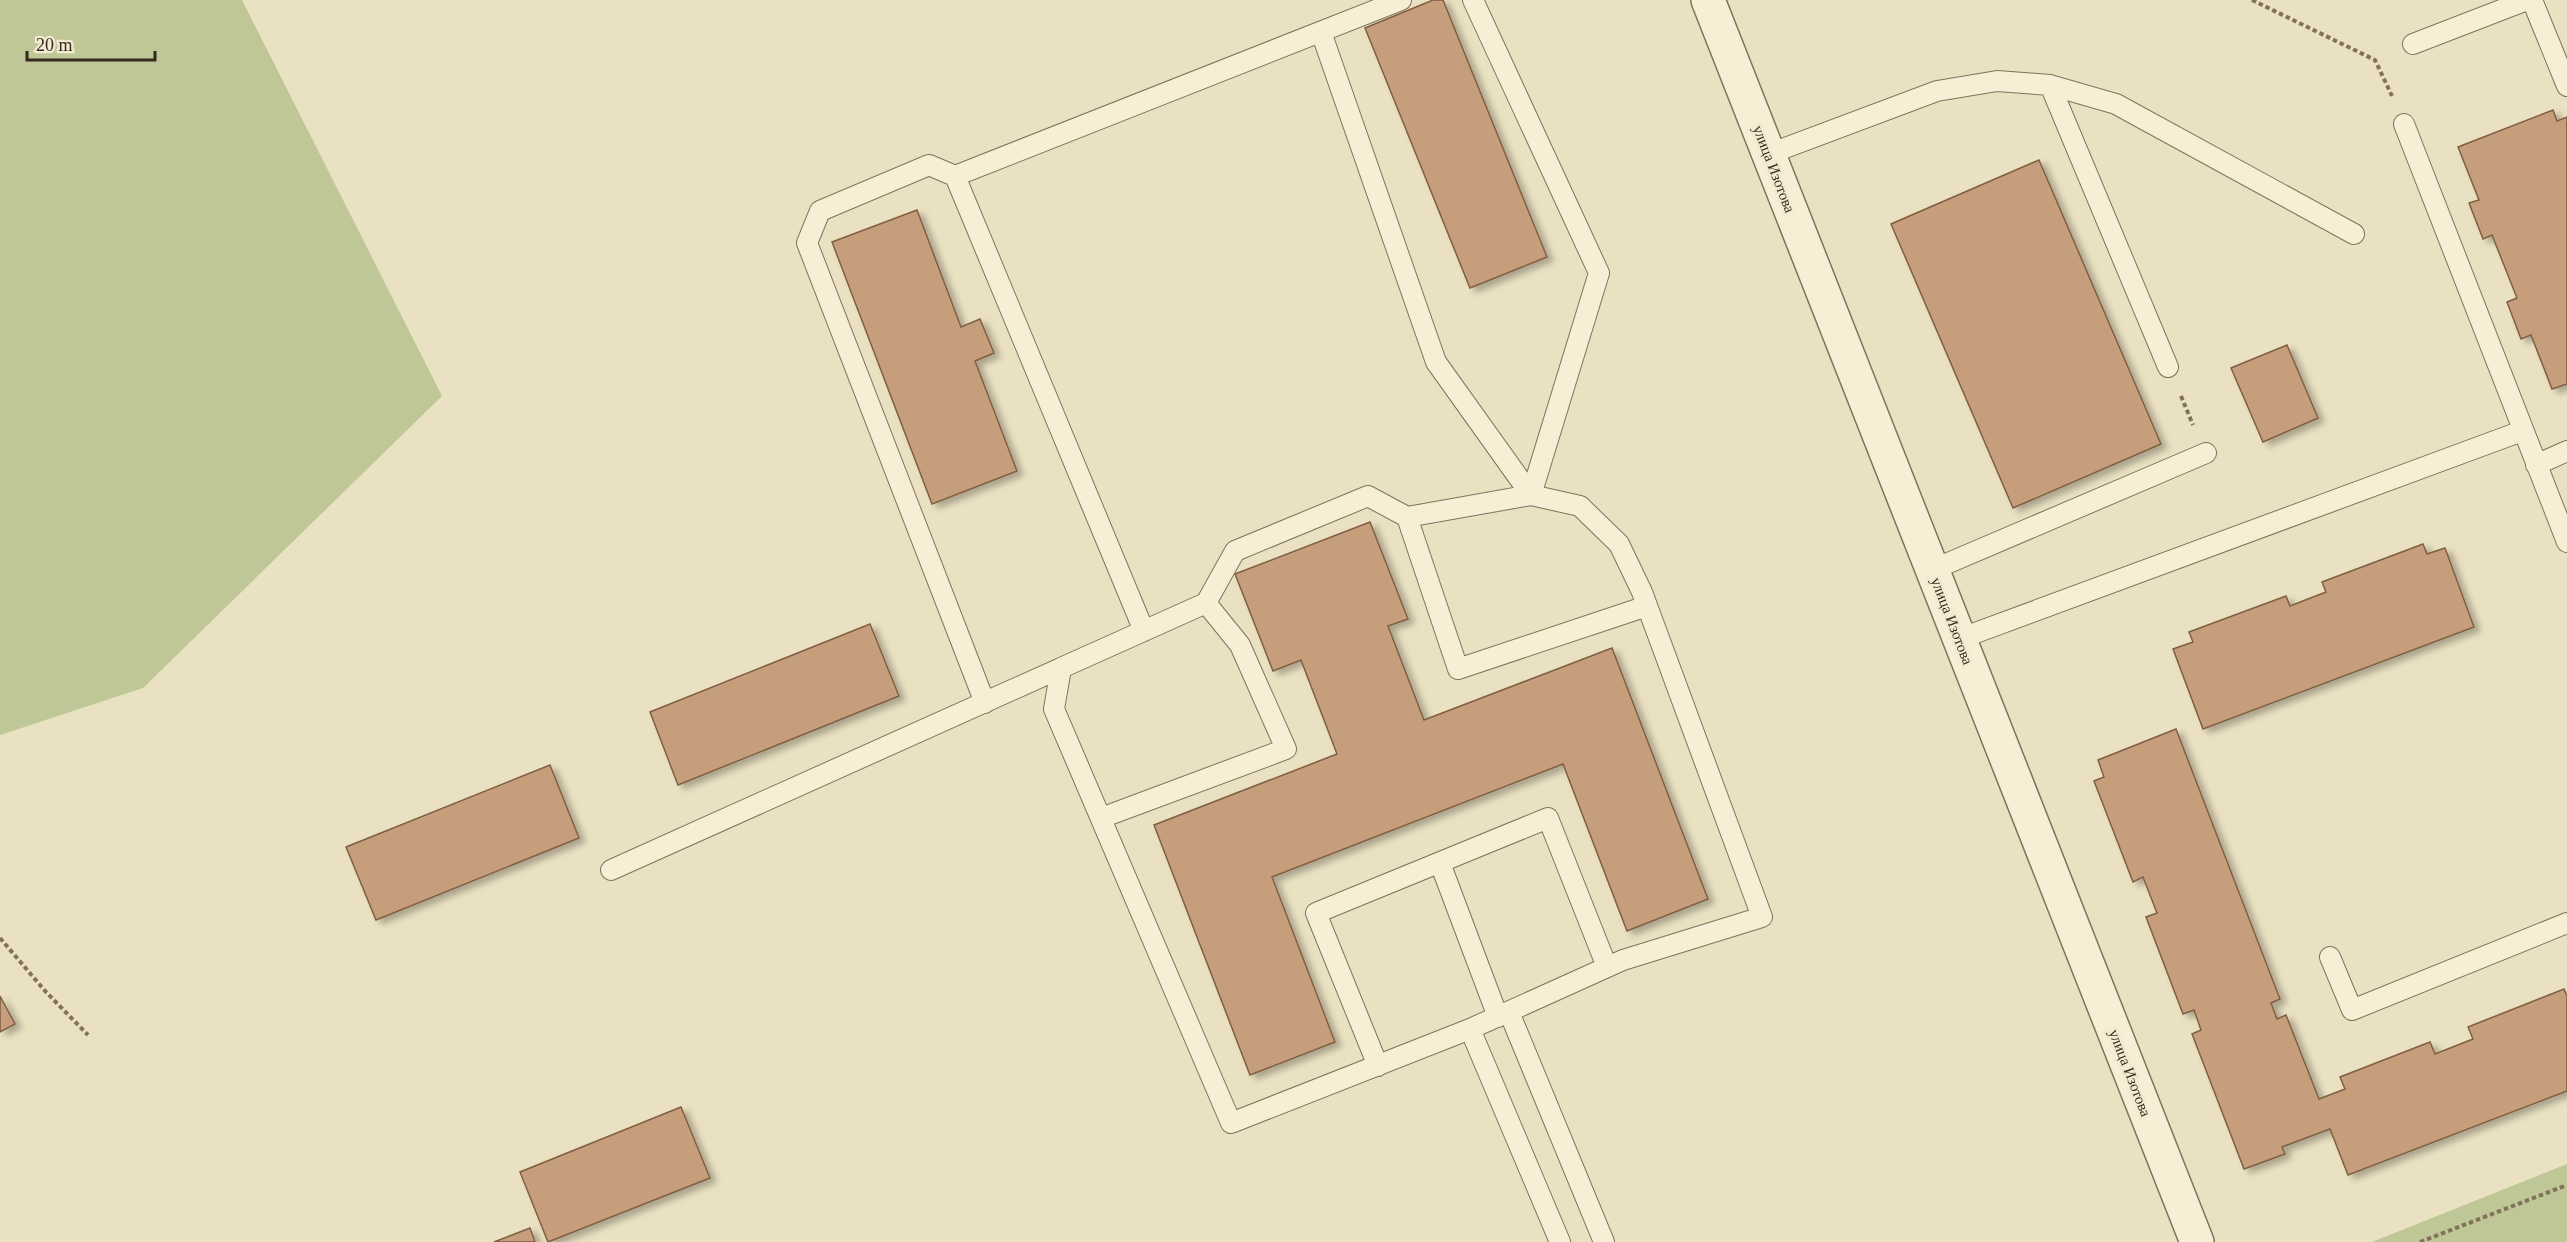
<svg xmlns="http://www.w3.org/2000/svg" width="2567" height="1242" font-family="Georgia,serif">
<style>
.green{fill:#bfc797}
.building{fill:#c69e7b;stroke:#805e42;stroke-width:1.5;filter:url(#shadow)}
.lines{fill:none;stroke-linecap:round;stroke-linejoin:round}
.lane-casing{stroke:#83725b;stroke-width:22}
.street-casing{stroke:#83725b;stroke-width:36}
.path{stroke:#83725b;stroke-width:4;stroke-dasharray:4.5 3;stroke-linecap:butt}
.lane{stroke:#f6eed5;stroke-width:20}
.street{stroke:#f6eed5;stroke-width:33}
.labels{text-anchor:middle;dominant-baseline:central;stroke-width:6;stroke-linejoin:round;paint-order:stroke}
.street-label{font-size:15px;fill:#342a1e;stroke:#f2ebd1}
</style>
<defs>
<filter id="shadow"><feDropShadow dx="6" dy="4" stdDeviation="3" flood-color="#0004"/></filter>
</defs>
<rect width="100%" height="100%" fill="#eae1c2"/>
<path class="green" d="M0 0H242L442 396 143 688 0 735Z
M2567 1164V1242H2372Z"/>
<path class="building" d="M1433 0H1443L1547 257 1470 288 1365 28Z
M2553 110 2557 121 2567 117V384L2552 389 2531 335 2521 339 2507 302 2517 298 2492 235 2483 239 2469 203 2479 200 2458 147Z
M2039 160 2161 444 2013 508 1891 224Z
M917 210 961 327 980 319 994 353 975 361 1017 471 932 504 832 242Z
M2287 345 2318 418 2263 442 2231 368Z
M1370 522 1408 619 1388 626 1424 720 1612 648 1708 899 1627 931 1563 764 1272 877 1335 1042 1250 1075 1154 825 1337 754 1301 660 1273 671 1235 574Z
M2423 544 2427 554 2445 548 2474 627 2203 729 2173 649 2193 642 2189 632 2286 596 2290 606 2326 592 2322 582Z
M870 624 899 696 678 785 650 712Z
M2176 729 2280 999 2271 1003 2277 1019 2286 1015 2319 1099 2345 1089 2340 1077 2430 1042 2435 1054 2473 1039 2468 1027 2564 989 2567 996V1091L2348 1175 2330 1129 2282 1147 2285 1154 2244 1169 2192 1034 2201 1030 2194 1010 2183 1014 2146 917 2157 913 2143 877 2133 882 2094 781 2104 777 2098 760Z
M550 765 579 838 376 920 346 847Z
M0 996 15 1024 0 1032Z
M681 1107 710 1178 548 1242 520 1172Z
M530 1228 535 1242H494Z"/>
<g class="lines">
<defs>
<path id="lane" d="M1473 0 1599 273 1531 495
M2532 0 2567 86
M1321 32 1436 362 1531 495
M2413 44 2527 0
M2050 85 2116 104 2354 234
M2404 124 2567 542
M1769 154 1937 91 1997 81 2050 85 2168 367
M955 176 1401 0
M2536 465 2567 451
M1531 495 1580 506 1619 544 1642 592 1762 917 1623 960 1470 1029 1231 1123 1054 709 1061 668 1206 603 1235 551 1368 496 1407 517Z
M1407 517 1458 669 1647 606
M1932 570 2206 453
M1959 639 2522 431
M985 703 807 243 820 211 929 165 955 176 1144 631
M1101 818 1286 749 1240 645 1206 603
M1440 863 1498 1017
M611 870 1061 668
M2330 957 2352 1010 2567 923
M1509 1012 1604 1242
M1470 1029 1560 1242
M1378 1066 1316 913 1548 818 1607 967"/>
<path id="street" d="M1708 0 2197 1242"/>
</defs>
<use href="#lane" class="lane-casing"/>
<use href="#street" class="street-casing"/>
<path class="path" d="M2252 0 2375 60 2392 96
M2181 396 2193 425
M0 938 46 992 88 1035
M2420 1242 2567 1185"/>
<use href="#lane" class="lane"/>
<use href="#street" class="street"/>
</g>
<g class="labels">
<g class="street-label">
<text transform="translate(1774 169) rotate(69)">улица Изотова</text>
<text transform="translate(1952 621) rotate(69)">улица Изотова</text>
<text transform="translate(2130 1073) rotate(69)">улица Изотова</text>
</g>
</g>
<path d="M27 51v9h128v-9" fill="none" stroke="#342a1e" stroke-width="3"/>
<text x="36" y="51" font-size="18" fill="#342a1e" stroke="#f2ebd1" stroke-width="4.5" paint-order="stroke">20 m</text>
</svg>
